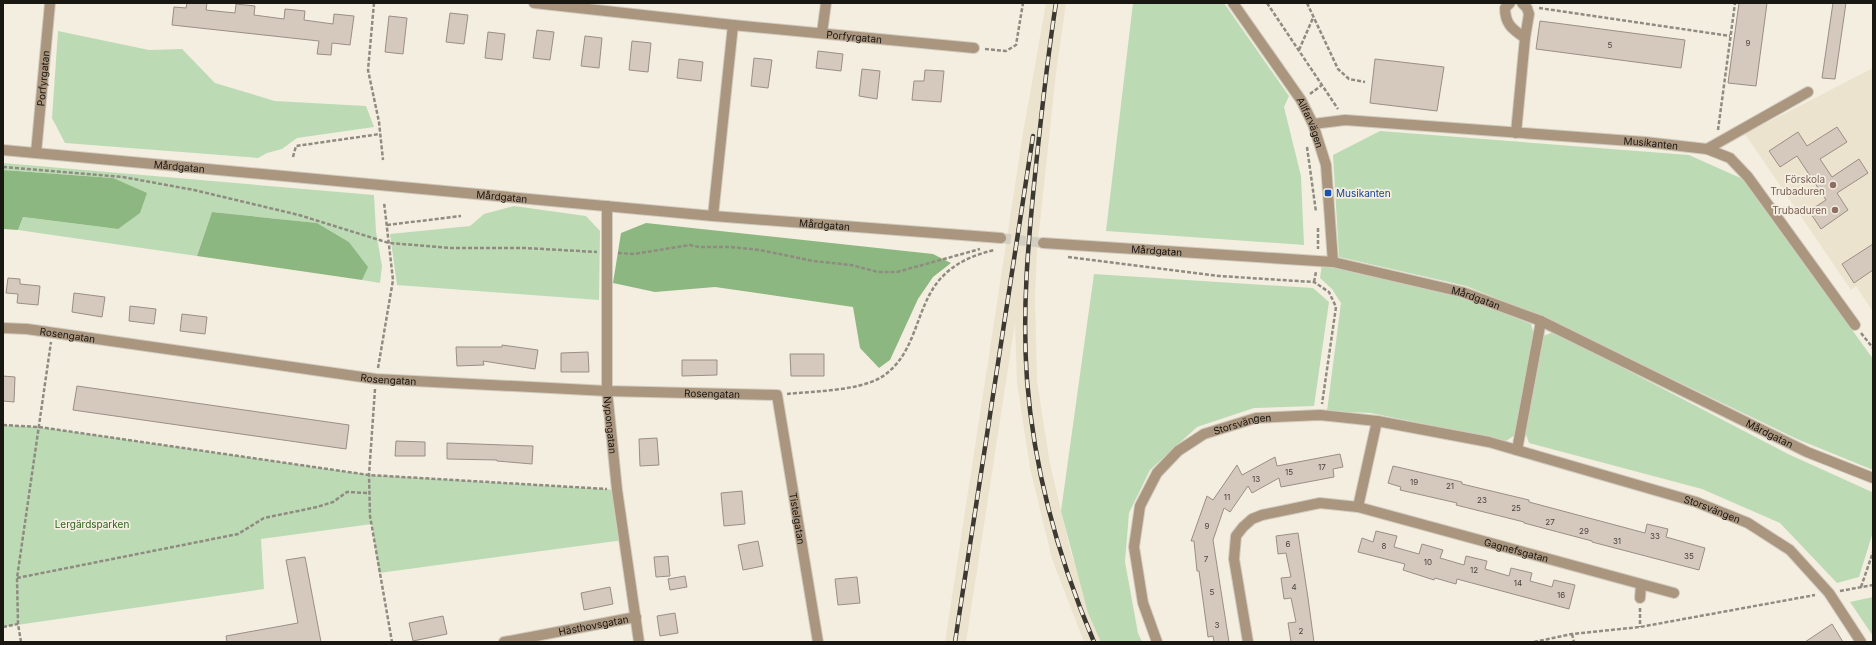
<svg xmlns="http://www.w3.org/2000/svg" width="1876" height="645" font-family="Inter,sans-serif">
<style>
.built{fill:#ece3ce}
.green{fill:#bcdbb4}
.forest{fill:#8cb781}
.building{fill:#d5c8bd;stroke:#9b8f85}
.lines{fill:none;stroke-linecap:round;stroke-linejoin:round}
.minor-tunnel{stroke:#d3cec1;stroke-width:10;stroke-dasharray:10 5;stroke-linecap:butt}
.minor-casing{stroke:#d1ccbf;stroke-width:12}
.path{stroke:#8f8b81;stroke-width:2.5;stroke-dasharray:4 2;stroke-linecap:butt}
.minor{stroke:#aa957f;stroke-width:10}
.rail-casing{stroke:#3c3933;stroke-width:4.5}
.rail{stroke:#f4eee0;stroke-width:3;stroke-dasharray:9;stroke-linecap:butt}
.education-dot{fill:#8d6e63;stroke:#f4eee0;stroke-width:1.5}
.transit-dot{fill:#1a4fb4;stroke:#f4eee0;stroke-width:1.5}
.labels{text-anchor:middle;dominant-baseline:central;stroke-width:3.5;stroke-linejoin:round;paint-order:stroke}
.number-label{font-size:8px;fill:#48433d}
.street-label{font-size:10px;fill:#191712;stroke:#f4eee0}
.education-label{font-size:10px;fill:#785e54;stroke:#f4eee0;text-anchor:end}
.transit-label{font-size:10px;fill:#164399;stroke:#f4eee0;text-anchor:start}
.park-label{font-size:10px;fill:#2c641c;stroke:#f4eee0}
</style>
<rect width="100%" height="100%" fill="#f4eee0"/>
<path class="built" d="M1046 3H1066L1056 73 1037 250 1035 297 1037 381 1050 464 1071 553 1095 618 1106 642H1084L1052 559 1030 468 1017 383 1015 323 966 642H945L1023 133Z
M1873 68V312L1856 286 1851 290 1745 134Z"/>
<path class="green" d="M1133 3H1224L1289 96 1284 107 1301 176 1304 245 1106 231Z
M58 31 149 50 182 49 215 83 275 101 366 106 374 127 297 138 282 149 267 153 258 158 65 143 52 118Z
M1380 131 1689 155 1745 180 1873 359V470L1797 439 1545 318 1466 286 1339 257 1333 155Z
M3 163 374 195 376 232 382 266 380 283 362 280 367 267 349 242 317 223 212 212 197 256 18 230 23 217 118 229 113 178 3 170Z
M514 206 586 216 600 231 599 300 397 285 390 234 470 226 484 214Z
M1322 265 1459 296 1531 324 1534 335 1515 435 1506 441 1371 413 1327 411 1341 303 1332 289 1320 278Z
M1094 274 1313 288 1329 302 1314 406 1254 408 1197 427 1150 470 1129 513 1125 562 1138 633 1142 642H1101L1088 613 1061 511Z
M1554 332 1788 454 1872 492 1873 532 1859 577 1837 583 1780 523 1702 489 1529 443 1525 432 1543 336Z
M3 425 39 427 369 475 617 490 624 540 379 573 372 524 261 539 264 589 3 627Z
M1873 597V636L1850 602Z"/>
<path class="forest" d="M3 170 113 178 147 193 140 213 118 229 23 217 18 230 3 229Z
M212 212 317 223 349 242 368 267 362 280 197 256Z
M646 223 933 254 951 263 933 277 918 299 890 360 879 368 860 348 853 307 715 287 655 292 613 283 621 233Z"/>
<path class="building" d="M187 3H207L206 10 235 13 236 4 255 6 254 15 284 19 285 9 305 11 304 20 333 24 334 14 354 16 350 45 332 43 331 55 317 54 319 41 172 25 174 7 186 8Z
M1739 3H1767L1756 86 1728 83Z
M1833 3H1846L1835 79 1822 78Z
M450 13 468 15 464 44 446 42Z
M389 16 407 18 403 54 385 52Z
M1540 21 1685 40 1681 68 1536 49Z
M537 30 554 32 550 60 533 58Z
M488 32 505 34 502 60 485 58Z
M585 36 602 38 599 68 581 66Z
M632 41 651 43 648 72 629 70Z
M818 51 843 54 841 71 816 68Z
M754 58 772 60 768 88 751 86Z
M679 59 703 62 701 81 677 78Z
M1375 59 1444 67 1437 111 1370 103Z
M862 69 880 71 877 99 859 96Z
M925 70 944 71 941 102 912 100 914 81H924Z
M1837 127 1847 142 1820 159 1832 177 1859 159 1868 173 1837 193 1848 210 1821 229 1809 211 1826 200 1797 156 1780 167 1769 151 1798 132 1807 146Z
M1873 244V270L1854 283 1842 264Z
M8 278 20 279V284L40 286 38 305 17 303 18 294 6 293Z
M74 293 105 297 102 317 72 312Z
M130 306 156 309 154 324 129 321Z
M182 314 207 317 205 334 180 331Z
M502 345 538 350 535 369 483 361 484 365 457 366 456 347H502Z
M588 352 589 372H561V353Z
M790 354H824V376H791Z
M682 360H717V375L682 376Z
M3 376 15 377 14 402 3 401Z
M77 386 349 425 346 449 73 410Z
M657 438 659 465 640 466 639 439Z
M396 441 425 442V456H395Z
M447 443 533 446 532 464 497 461V460L447 459Z
M1340 454 1343 467 1333 469 1334 477 1281 487 1279 478 1252 493 1248 486 1230 512 1224 508 1213 540 1229 642H1214L1213 636 1208 637 1199 571H1197L1194 541H1191L1207 496 1213 500 1237 465 1242 475 1275 457 1277 466Z
M1393 466 1462 482V484L1529 500V502L1645 533 1647 524 1668 529 1666 537 1705 548 1699 570 1592 542V541L1524 523V522L1456 505 1457 503 1400 490 1401 487 1388 483Z
M742 491 745 524 724 526 721 493Z
M1376 531 1397 536 1394 547 1419 554 1422 544 1443 550 1440 558 1464 565 1466 556 1487 561 1485 569 1509 576 1511 568 1532 573 1530 581 1552 587 1554 580 1575 585 1569 609 1457 579 1456 584 1435 578 1434 580 1403 570 1405 564 1358 552 1362 538 1373 542Z
M1298 533 1308 598 1314 642H1291L1288 623 1296 622 1291 598 1284 599 1281 578 1291 577 1286 553 1278 554 1276 536Z
M758 541 763 566 743 570 738 545Z
M668 556 670 576 656 577 654 557Z
M305 557 321 642H227L226 636 298 623 286 560Z
M685 576 687 587 670 590 668 579Z
M857 577 860 603 838 605 835 579Z
M610 587 613 604 584 610 581 593Z
M675 613 678 633 660 636 657 616Z
M443 616 447 634 413 641 409 623Z
M1832 624 1843 642H1805Z"/>
<g class="lines">
<path class="minor-tunnel" d="M1001 238 1043 243"/>
<defs>
<g id="minor">
<path id="s1" d="M534 3 733 25 974 48"/>
<path id="s2" d="M1233 3 1301 100 1313 124 1326 165 1333 262"/>
<path d="M1510 3 1505 8C1505 24 1512 29 1525 38"/>
<path d="M822 33 826 3"/>
<path id="s3" d="M1313 124 1345 120 1645 142 1707 149 1730 158 1748 177 1855 325"/>
<path d="M1516 133 1525 38 1529 14 1527 8 1522 3"/>
<path d="M1707 149 1808 92"/>
<path id="s4" d="M3 150 713 216 1001 238"/>
<path id="s5" d="M36 153 50 3"/>
<path id="s6" d="M607 206V391L617 490 639 642"/>
<path d="M713 216 733 25"/>
<path id="s7" d="M1043 243 1333 262 1462 292 1541 321 1807 452 1873 478"/>
<path id="s8" d="M3 328 27 329 376 379 607 391 777 395 818 642"/>
<path d="M1517 450 1541 321"/>
<path d="M1358 507 1377 421"/>
<path d="M1640 598 1641 585"/>
<path id="s9" d="M504 642 636 617"/>
<path id="s10" d="M1157 642 1143 603 1134 547 1140 506 1157 473 1178 451 1204 434 1256 418 1320 415 1377 421 1489 442 1696 502 1748 523 1790 550 1829 593 1861 642"/>
<path id="s11" d="M1248 642 1234 559 1236 536 1243 527 1252 519 1262 515 1320 503 1358 507 1674 593"/>
</g>
</defs>
<use href="#minor" class="minor-casing"/>
<path class="path" d="M374 3 368 70 379 122 383 160
M1267 3 1338 109
M1307 3 1338 69 1349 79 1365 82
M1539 8 1730 36
M985 49 1006 51 1016 45 1023 3
M1299 50 1313 18
M1310 94 1322 85
M1718 130 1735 3
M1307 147 1316 212
M293 157 296 146 380 134
M3 167 123 177 194 190 299 215 389 243 451 248H525L597 252
M387 225 461 216
M1318 228V249
M618 253 634 254 690 245 699 247H731L760 250 813 261 851 265 878 272H897L980 249
M1068 257 1219 276 1314 282 1329 292 1336 307 1322 404
M1314 282 1316 272
M1861 333 1873 348
M378 368 393 280 384 202
M375 389 369 475 370 516 392 642
M787 394C815 391 856 391 880 378 918 355 914 308 941 278 956 262 974 255 994 250
M3 425 39 427 369 475 607 489
M17 578 238 534 264 518 317 507 333 502 347 492 369 493
M1861 587 1873 552
M1840 591 1873 585
M1640 608V627
M3 627 18 624
M1572 634 1574 642
M21 642 18 624 17 578 51 342
M1534 642 1572 634 1640 627 1815 595"/>
<use href="#minor" class="minor"/>
<defs>
<path id="rail" d="M1056 3C1047 60 1041 117 1035 175 1028 244 1022 311 1027 380 1034 470 1059 560 1094 642
M955 642 1033 136"/>
</defs>
<use href="#rail" class="rail-casing"/>
<use href="#rail" class="rail"/>
</g>
<g class="education-dot">
<circle cx="1833" cy="185" r="4"/>
<circle cx="1835" cy="210" r="4"/>
</g>
<rect class="transit-dot" x="1324" y="189" width="8" height="8" rx="2"/>
<g class="labels">
<g class="number-label">
<text x="1748" y="43">9</text>
<text x="1610" y="45">5</text>
<text x="1322" y="467">17</text>
<text x="1289" y="472">15</text>
<text x="1256" y="479">13</text>
<text x="1414" y="482">19</text>
<text x="1450" y="486">21</text>
<text x="1227" y="497">11</text>
<text x="1482" y="500">23</text>
<text x="1516" y="508">25</text>
<text x="1550" y="522">27</text>
<text x="1207" y="526">9</text>
<text x="1584" y="531">29</text>
<text x="1655" y="536">33</text>
<text x="1617" y="541">31</text>
<text x="1288" y="544">6</text>
<text x="1384" y="546">8</text>
<text x="1689" y="556">35</text>
<text x="1206" y="559">7</text>
<text x="1428" y="562">10</text>
<text x="1474" y="570">12</text>
<text x="1518" y="583">14</text>
<text x="1294" y="587">4</text>
<text x="1212" y="592">5</text>
<text x="1561" y="595">16</text>
<text x="1217" y="625">3</text>
<text x="1301" y="631">2</text>
</g>
<g class="street-label">
<text stroke="none"><textPath href="#s1" startOffset="322">Porfyrgatan</textPath></text>
<text stroke="none"><textPath href="#s5" startOffset="75">Porfyrgatan</textPath></text>
<text stroke="none"><textPath href="#s2" startOffset="143">Allfarvägen</textPath></text>
<text stroke="none"><textPath href="#s3" startOffset="339">Musikanten</textPath></text>
<text stroke="none"><textPath href="#s4" startOffset="177">Mårdgatan</textPath></text>
<text stroke="none"><textPath href="#s4" startOffset="501">Mårdgatan</textPath></text>
<text stroke="none"><textPath href="#s4" startOffset="825">Mårdgatan</textPath></text>
<text stroke="none"><textPath href="#s7" startOffset="114">Mårdgatan</textPath></text>
<text stroke="none"><textPath href="#s7" startOffset="438">Mårdgatan</textPath></text>
<text stroke="none"><textPath href="#s8" startOffset="65">Rosengatan</textPath></text>
<text stroke="none"><textPath href="#s8" startOffset="389">Rosengatan</textPath></text>
<text stroke="none"><textPath href="#s8" startOffset="713">Rosengatan</textPath></text>
<text stroke="none"><textPath href="#s6" startOffset="219">Nypongatan</textPath></text>
<text stroke="none"><textPath href="#s10" startOffset="278">Storsvängen</textPath></text>
<text stroke="none"><textPath href="#s7" startOffset="762">Mårdgatan</textPath></text>
<text stroke="none"><textPath href="#s10" startOffset="761">Storsvängen</textPath></text>
<text stroke="none"><textPath href="#s8" startOffset="903">Tistelgatan</textPath></text>
<text stroke="none"><textPath href="#s11" startOffset="403">Gagnefsgatan</textPath></text>
<text stroke="none"><textPath href="#s9" startOffset="91">Hästhovsgatan</textPath></text>
</g>
<g class="education-label">
<text x="1825" y="179">Förskola<tspan x="1825" dy="12">Trubaduren</tspan></text>
<text x="1827" y="210">Trubaduren</text>
</g>
<g class="transit-label">
<text x="1336" y="193">Musikanten</text>
</g>
<g class="park-label">
<text x="92" y="524">Lergärdsparken</text>
</g>
</g>
<rect width="1876" height="645" fill="none" stroke="#191712" stroke-width="8"/>
</svg>
